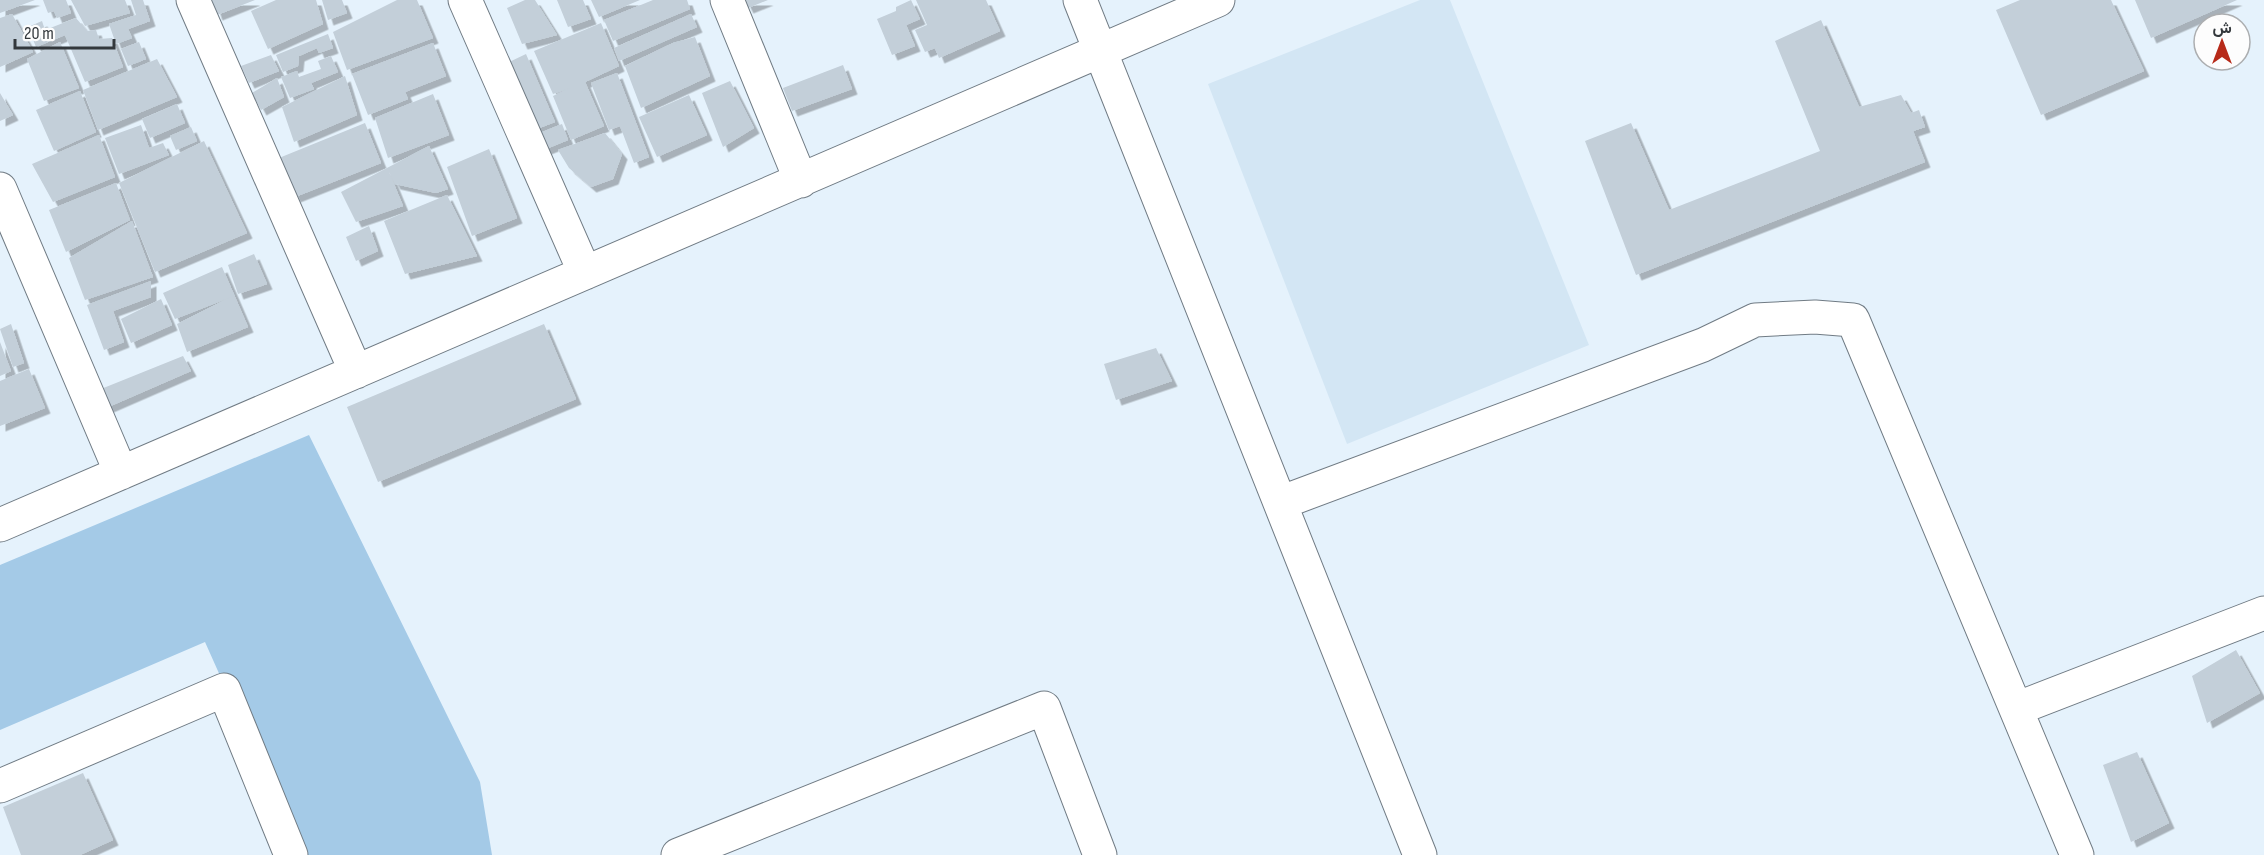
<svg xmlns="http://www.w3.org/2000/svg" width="2264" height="855" font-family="'Sofia Sans Condensed',Vazirmatn,sans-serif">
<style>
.built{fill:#d3e6f4}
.green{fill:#a4cae7}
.building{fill:#c3cfd9;filter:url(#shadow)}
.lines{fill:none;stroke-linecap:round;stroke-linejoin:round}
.minor-casing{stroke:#707b84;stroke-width:35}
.minor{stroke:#fff;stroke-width:33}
</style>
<defs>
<filter id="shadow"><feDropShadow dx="5.5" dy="5.5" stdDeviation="0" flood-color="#0004"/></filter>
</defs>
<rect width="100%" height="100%" fill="#e5f2fc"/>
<path class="built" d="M1420 0H1450L1589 345 1347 444 1208 84Z"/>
<path class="green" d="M309 435 480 782 492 855H300L205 642 0 730V565Z"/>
<path class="building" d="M0 0H35L0 13Z
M43 0H66L71 13 57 18 54 11 48 13Z
M71 0H125L130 13 85 26Z
M131 0H143L150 21 128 29 132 38 116 44 109 24 136 15Z
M212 0H255L217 15Z
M276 0H316L323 24 268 49 251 11Z
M322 0H342L347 13 328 20Z
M397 0H417L433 38 347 70 333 32Z
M525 0H535L557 35 522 44 507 8Z
M557 0H583L591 19 568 27Z
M591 0H640L599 17Z
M653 0H687L690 9 613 41 604 20Z
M744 0H768L748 8Z
M911 0 920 19 906 25 915 46 892 55 877 19 896 11V7Z
M916 0H986L1000 31 939 58 935 48 925 52 915 30 927 25Z
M2020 0H2111L2144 71 2041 115 1996 10Z
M2135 0H2237L2151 38Z
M12 14 33 52 0 67V18Z
M691 14 697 27 619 61 614 48Z
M76 18 87 31 96 30 99 39 112 38 123 67 85 82 65 35 36 47 28 27 42 21 45 30Z
M1821 20 1859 107 1901 95 1911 113 1919 110 1925 127 1913 131 1925 162 1636 275 1585 141 1631 123 1669 210 1820 151 1775 41Z
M601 23 619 66 585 82 604 126 571 140 553 96 570 88 553 94 534 51Z
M328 34 333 48 319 53 317 48 299 56 298 66 283 72 276 55Z
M695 37 710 76 641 108 625 66 673 43Z
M60 42 79 88 44 101 27 59Z
M139 42 146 59 128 66 121 49Z
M433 43 446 76 405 92 408 99 368 115 352 74Z
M526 54 555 122 534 130 505 64Z
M271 55 279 71 249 83 241 66Z
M331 56 338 72 311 83 314 89 290 98 281 77 297 71 299 77 321 69 318 61Z
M157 59 177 97 98 130 83 90Z
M843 65 852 89 792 111 783 88Z
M617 73 649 157 634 163 620 126 609 130 591 83Z
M345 76 357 115 294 142 282 107Z
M277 78 284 97 261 110 252 93Z
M730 81 754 128 723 147 702 93Z
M80 91 96 132 54 151 36 110Z
M0 93 13 115 0 121Z
M433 94 449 135 388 158 375 118Z
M689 95 707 135 657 157 639 117Z
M177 104 185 123 150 138 142 119Z
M365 123 381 163 295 197 279 158Z
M562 124 568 140 541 151 535 135Z
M141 125 149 148 163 143 169 155 119 174 105 138Z
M191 127 197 141 176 150 170 136Z
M605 133 622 154 613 179 591 187 569 168 558 150Z
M99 135 115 177 53 202 32 164Z
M204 141 247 233 155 272 119 183Z
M429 146 448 189 436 193 395 184 389 172 403 206 356 222 341 192Z
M489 149 517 218 472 236 447 167Z
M116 183 130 220 66 252 49 210Z
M447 195 477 256 405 274 384 221Z
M132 221 153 277 85 300 69 258Z
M369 226 378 251 356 261 346 237Z
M254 254 267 284 238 294 228 265Z
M222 267 248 327 187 352 177 324 231 297 175 319 163 293Z
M151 281V297L113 311 124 342 104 350 87 305Z
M161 299 172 325 131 343 121 319Z
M11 324 24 363 13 367 0 329Z
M544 324 576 399 378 482 347 407Z
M0 342 11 371 0 376Z
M1156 348 1172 381 1116 400 1104 364Z
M183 356 191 371 106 408 101 389Z
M29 369 45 408 0 426V381Z
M2236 650 2260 693 2207 723 2192 676Z
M2137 752 2169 823 2131 842 2103 765Z
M83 773 113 840 80 855H21L3 807Z"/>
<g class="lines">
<defs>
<path id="minor" d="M193 0 356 372
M465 0 585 273
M727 0 801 181
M1080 0 1420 855
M0 189 121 473
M1280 503 1703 345 1755 320 1815 317 1853 320 2077 855
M0 525 1218 0
M2016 709 2264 613
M0 786 224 690 291 855
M678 855 1044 708 1100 855"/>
</defs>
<use href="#minor" class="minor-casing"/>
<use href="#minor" class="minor"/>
</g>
<g transform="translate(2222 42)"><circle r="28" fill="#fdfdfd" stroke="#acaeb0" stroke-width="1.5"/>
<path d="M0-4.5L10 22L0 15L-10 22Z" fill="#b72a19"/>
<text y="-9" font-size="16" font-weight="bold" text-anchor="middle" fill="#33383c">ش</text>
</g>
<path d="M15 39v9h99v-9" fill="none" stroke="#33383c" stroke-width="3"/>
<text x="24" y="39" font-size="18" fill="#33383c" stroke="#fdfdfd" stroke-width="4.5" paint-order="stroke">20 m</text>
</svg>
